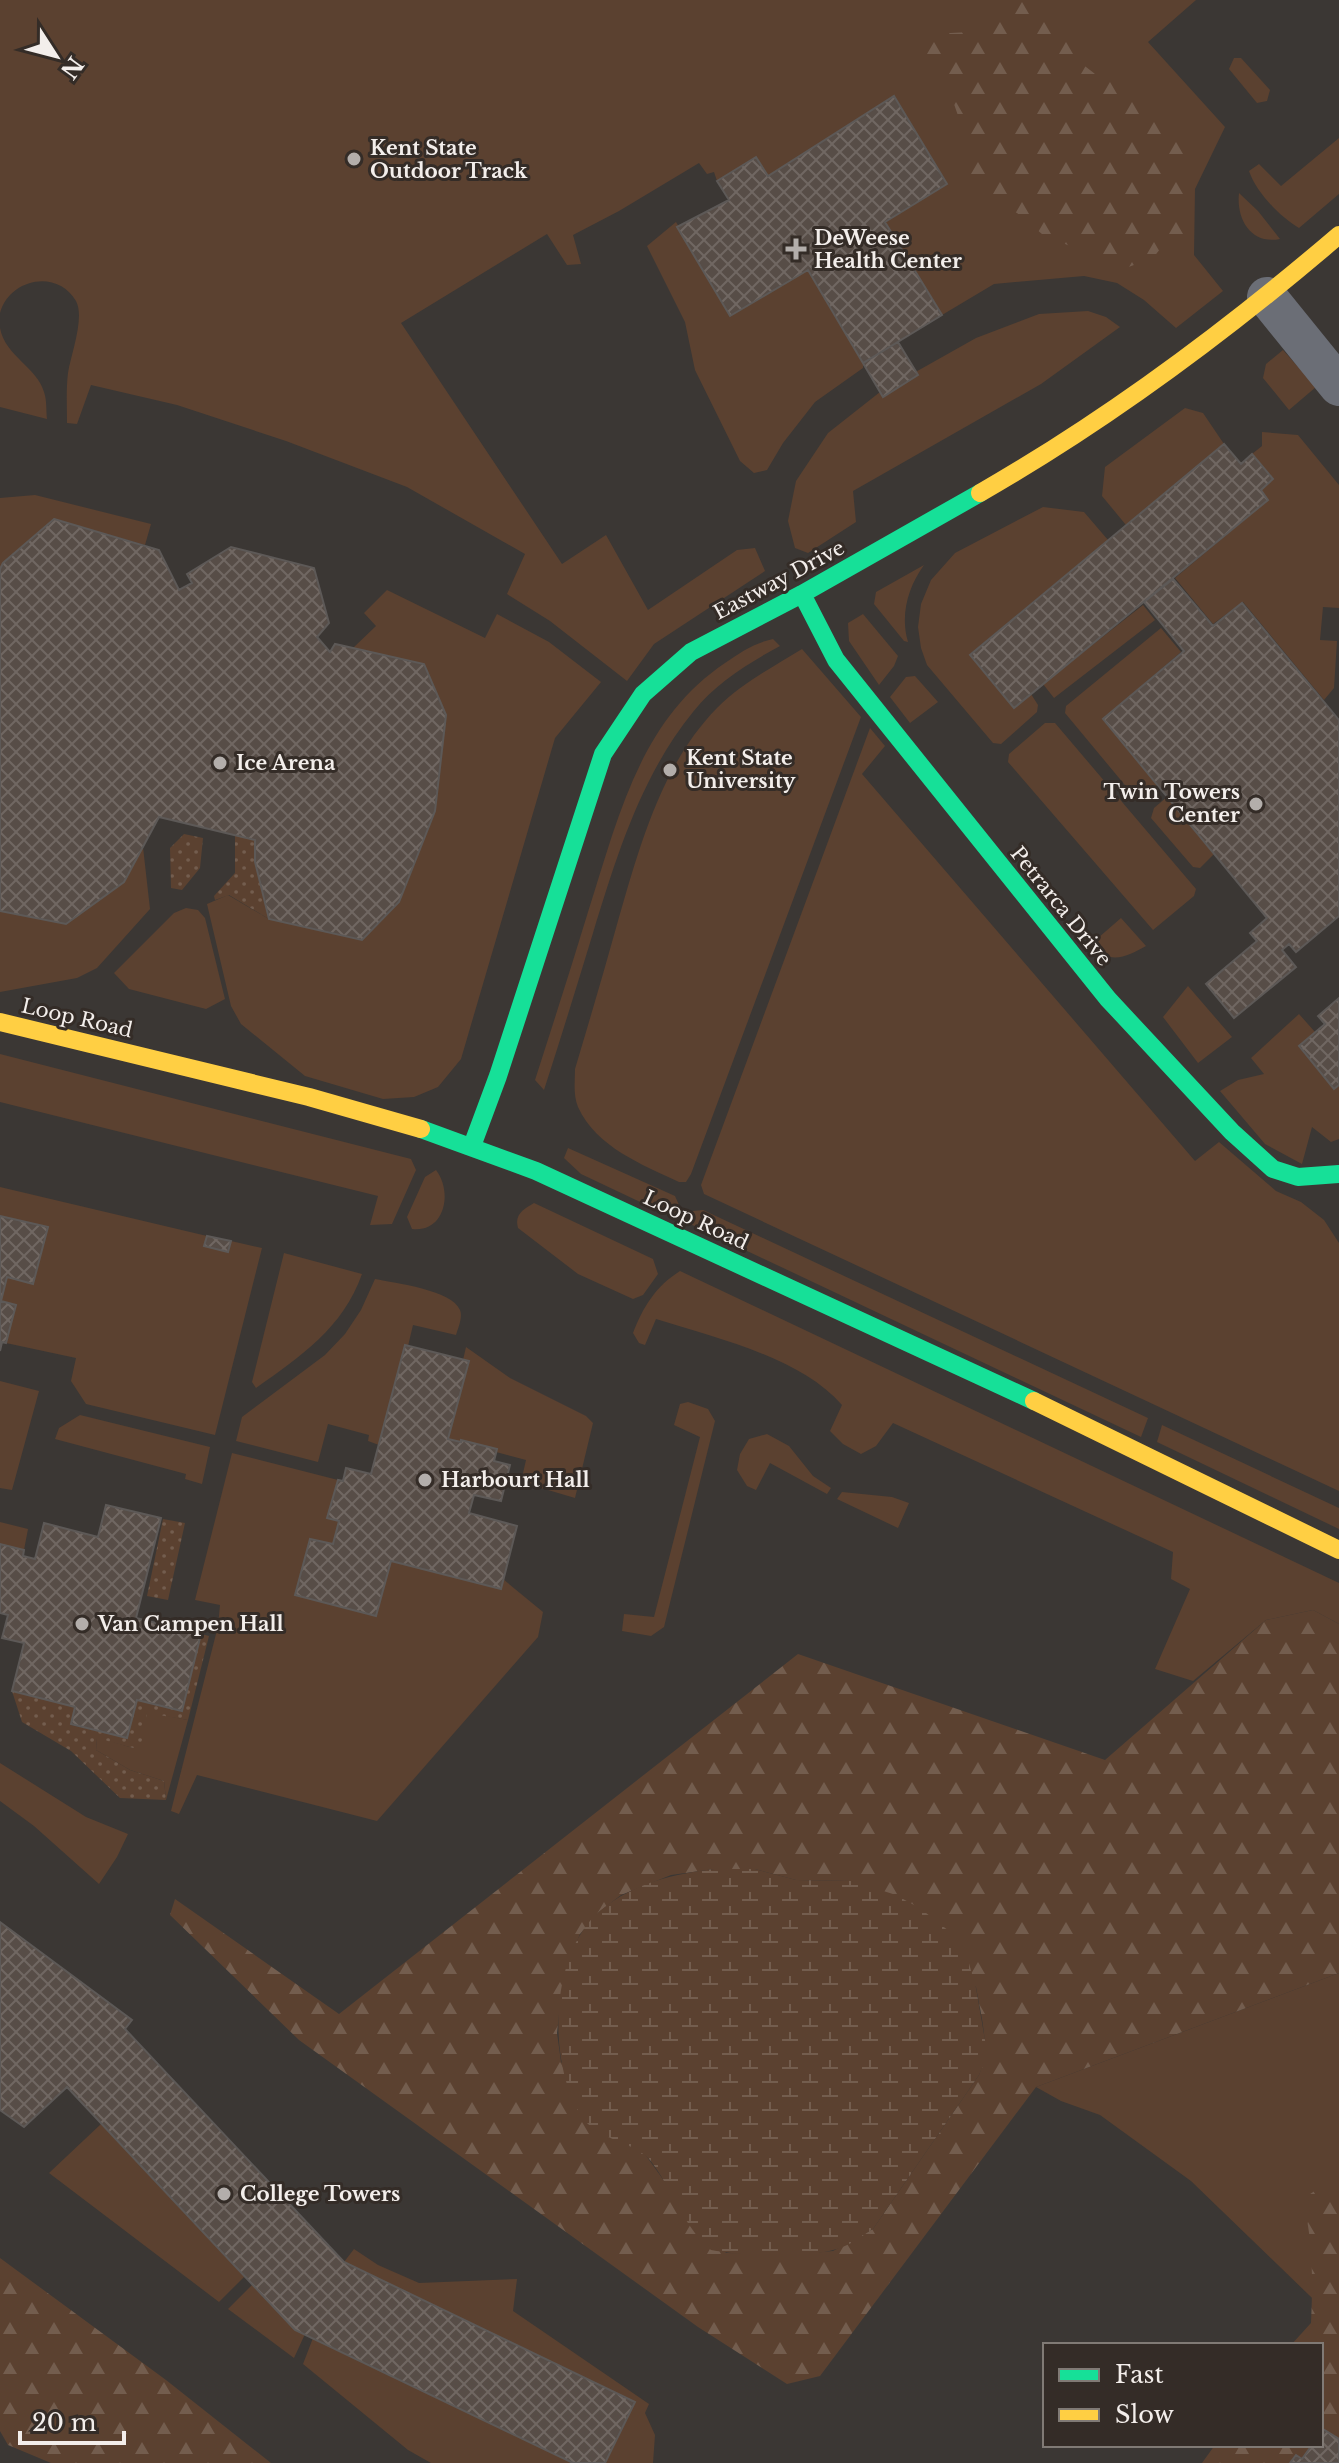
<svg xmlns="http://www.w3.org/2000/svg" width="1339" height="2463" font-family="'Libre Baskerville',serif">
<style>
.grass{fill:#5b4130}
.forest{fill:url(#forest-firs);fill-rule:evenodd}
.wetland{fill:url(#wetland-marsh)}
.park{fill:url(#park-dots)}
.building{fill:url(#building-cross-hatch);stroke:#5d5957;stroke-width:2}
.lines{fill:none;stroke-linecap:round;stroke-linejoin:round}
.street{stroke:#6b6e76;stroke-width:40}
.fast{stroke:#16e098;stroke-width:18}
.slow{stroke:#ffcf43;stroke-width:18}
.poi-dot{fill:#b3aeab;stroke:#342c27;stroke-width:3}
.labels{text-anchor:middle;dominant-baseline:central;stroke-width:6;stroke-linejoin:round;paint-order:stroke}
.poi-label{font-size:20px;font-weight:bold;fill:#f3eeeb;stroke:#342c27;text-anchor:start}
.street-label{font-size:20px;fill:#f3eeeb;stroke:#342c27}
</style>
<defs>
<pattern id="forest-firs" width="22" height="20" patternUnits="userSpaceOnUse" patternTransform="scale(2)"><rect width="22" height="20" fill="#5b4130"/><path d="M5 1l3.5 6h-7zM16 11l3.5 6h-7z" fill="#735d4e"/></pattern>
<pattern id="wetland-marsh" width="20" height="14" patternUnits="userSpaceOnUse" patternTransform="scale(2)"><rect width="20" height="14" fill="#5b4130"/><path d="M1 5h8M5 5V1M11 12h8M15 12V8" fill="none" stroke="#735d4e"/></pattern>
<pattern id="park-dots" width="8" height="8" patternUnits="userSpaceOnUse" patternTransform="scale(2)"><rect width="8" height="8" fill="#5b4130"/><path d="M2 2h.1M6 6h.1" fill="none" stroke="#735d4e" stroke-width="1.8" stroke-linecap="round"/></pattern>
<pattern id="building-cross-hatch" width="8" height="8" patternUnits="userSpaceOnUse" patternTransform="scale(2)"><rect width="8" height="8" fill="#574d47"/><path d="M0 0l8 8M0 8l8-8" fill="none" stroke="#706762"/></pattern>
</defs>
<rect width="100%" height="100%" fill="#3b3734"/>
<path class="grass" d="M0 0H1196L1148 42 1225 127 1195 189 1194 255 1223 291 1176 328 1144 300 1117 283 1084 276 994 284 942 315 885 222 947 184 894 96 768 176 756 157 717 181 714 172 707 174 699 163 619 211 573 235 581 264 567 265 547 234 401 323 562 564 606 535 648 610 737 550 755 548 765 571 654 644 627 681 550 621 507 594 525 554 407 487 286 441 177 405 91 385 77 424 67 423C67 406 66 389 68 373 71 354 85 318 76 301 57 268 9 279 0 313Z
M1234 58H1241L1270 90 1267 101 1257 103 1229 69Z
M1339 138V194L1299 228C1280 217 1256 192 1249 171L1259 164 1281 186Z
M1239 193 1258 211 1280 239C1251 245 1236 219 1239 193Z
M676 222 730 316 808 270 863 363V368L815 402 783 443 767 470 754 473 740 461 695 370 685 322 647 246Z
M1088 311 1106 317 1120 327 1041 384 853 491 856 522 808 553 795 548 788 521 796 481 828 433 880 392 976 338 1039 314Z
M0 328C5 356 37 367 44 392 47 400 46 411 47 419L0 407Z
M1283 350 1316 387 1289 410 1263 378 1266 364Z
M1185 408 1203 413 1224 444 1126 525 1102 496 1105 467Z
M1262 432 1298 435 1339 485V608L1323 607 1320 640 1337 641 1334 688 1324 700 1243 602 1213 624 1175 578 1268 500 1261 490 1273 479 1252 454 1262 446Z
M35 495 151 524 145 545 54 519 3 563 0 569V498Z
M1043 507 1084 512 1108 540 970 654 1014 707 1031 694 1038 705 1037 712 1001 744 993 743 927 665 921 648 918 627 921 604 931 580 955 553Z
M924 565C908 587 900 615 908 642L904 641 874 604 876 592Z
M387 590 485 638 497 614 549 642 601 682 555 738 461 1059 438 1087 414 1097 383 1099 305 1076 241 1024 231 1006 207 904 228 895 269 919 362 940 399 902 435 811 446 715 424 664 353 648 376 626 364 613Z
M1143 605 1155 620 1054 698 1043 684Z
M863 614 898 656 894 666 879 685 849 641 848 623Z
M1161 628 1181 652 1103 719 1157 785 1142 797 1134 796 1065 713 1066 706Z
M773 639 780 646C747 664 716 683 693 712 641 776 617 855 593 933 577 985 561 1038 544 1090L535 1080C553 1024 571 968 588 912 618 819 639 721 725 663 741 652 754 643 773 639Z
M802 649 861 717 691 1174 686 1182H679C643 1165 596 1147 578 1107 573 1095 575 1081 575 1069 589 1022 603 975 616 928 638 852 660 766 717 708 742 683 773 667 802 649Z
M915 676 938 702 910 723 890 697 906 677Z
M1045 723H1055L1196 889 1194 896 1153 930 1008 762 1009 754Z
M870 728 885 746 862 774 1195 1161 1219 1142 1276 1191 1301 1202 1324 1220 1339 1243V1491L704 1194 701 1185Z
M1167 797 1214 854 1200 868 1193 867 1151 818 1154 808Z
M143 847 150 909 97 968 77 978 0 992V911L66 924 124 882Z
M186 908 198 910 205 918 225 999 206 1009 129 989 114 973 174 913Z
M1121 918 1146 946C1130 955 1109 966 1097 947L1098 938Z
M1188 986 1232 1037 1198 1063 1163 1017Z
M1299 1014 1315 1032 1299 1047 1334 1089 1339 1085V1139L1331 1142 1312 1127 1302 1164 1265 1144 1220 1091 1238 1080 1264 1074 1251 1058Z
M0 1054 411 1159 416 1170 392 1224 370 1225 378 1196 0 1102Z
M568 1148 675 1196 679 1205 674 1218 581 1174 564 1158Z
M436 1170C453 1192 445 1233 412 1229L407 1217 425 1177Z
M0 1187 207 1236 204 1246 228 1252 231 1241 262 1248 215 1435 86 1404 71 1381 76 1358 6 1343 15 1305 1 1301 7 1277 33 1284 47 1227 0 1216Z
M534 1203 653 1259 658 1274 643 1295 633 1299 578 1274 518 1228C514 1214 524 1209 534 1203Z
M703 1210 1148 1418 1141 1437 688 1223 693 1211Z
M284 1253 362 1274C343 1328 301 1356 256 1388L252 1382Z
M680 1271 1339 1583V1624L1313 1610 1266 1620 1193 1681 1155 1669 1190 1589 1171 1579 1173 1552 893 1423 876 1446 861 1454 843 1444 830 1431 842 1405C800 1357 716 1338 656 1319L645 1345 639 1343 633 1333C643 1307 656 1286 680 1271Z
M375 1279C395 1283 452 1290 460 1310 463 1317 458 1328 456 1335L413 1325 408 1346 405 1345 379 1445 368 1441 369 1435 328 1424 318 1462 236 1441 242 1417 325 1355 345 1334 361 1310Z
M466 1347 510 1378 586 1416 593 1423 575 1498 521 1482 526 1460 496 1452V1449L462 1440 461 1442 448 1439 469 1362 463 1360Z
M0 1381 39 1391 12 1490 0 1488Z
M688 1402 708 1409 715 1421 664 1627 651 1636 622 1631 624 1614 654 1617 700 1437 674 1425 680 1404Z
M80 1415 210 1447 202 1484 185 1479 186 1474 55 1439 59 1428Z
M1162 1425 1339 1508V1529L1157 1442Z
M767 1434 789 1446 813 1476 831 1488 827 1494 770 1463 756 1490 747 1486 737 1470 740 1454 749 1439Z
M232 1453 338 1480 327 1517 339 1521 333 1544 310 1539 295 1595 376 1616 391 1561 500 1589 503 1579 543 1612 538 1637 377 1821 197 1775 179 1814 171 1811 218 1626 220 1605 195 1600Z
M842 1492 892 1497 909 1503 898 1528 837 1499Z
M0 1522 28 1529 24 1550 0 1544Z
M147 1712 188 1720 166 1800 164 1781 130 1770 96 1750 97 1737 133 1748Z
M0 1763 86 1817 128 1834 117 1857 99 1884 34 1826 0 1801Z
M1339 1973V2324L1191 2181 1100 2115 1061 2101 1036 2087Z
M101 2124 245 2276 219 2302 49 2173Z
M354 2249 378 2265 419 2283 517 2279 513 2311 649 2404 645 2413 655 2435 653 2463H605L634 2403 344 2262Z
M252 2285 305 2334 294 2358 228 2309Z
M313 2338 573 2463H431L408 2450 303 2364Z"/>
<path class="forest" d="M1004 0H1039L1041 14C1062 22 1081 35 1077 60L1099 77 1116 83 1138 108 1195 141 1185 195 1184 237 1164 244 1153 258 1123 269 1042 234 1017 213 974 189 964 161 963 130 945 78 924 69 917 49 931 34 970 32 989 25Z
M1313 1610 1339 1624V1973L1036 2087 820 2376 787 2384 698 2327 299 2040 170 1915 175 1899 339 2014 798 1654 1105 1760 1266 1620ZM714 1869H755L796 1880 852 1881 976 1987C981 2017 991 2047 979 2075L873 2229 833 2251 802 2254 726 2253 672 2192 647 2157 561 2062 557 2033 560 2004 574 1948 580 1934 599 1912 621 1895 671 1875Z
M1339 2174V2444L1321 2439V2345H1291L1311 2323C1313 2279 1313 2243 1303 2199Z
M0 2258 166 2380 271 2463H51L8 2445 0 2431Z
M1215 2445H1314L1305 2463H1202Z"/>
<path class="wetland" d="M714 1869H755L796 1880 852 1881 896 1895 921 1909 954 1935 968 1960 976 1988 986 2046 985 2061 979 2075 873 2229C860 2237 848 2247 833 2250 800 2259 745 2256 711 2250 684 2228 672 2188 650 2160 634 2141 596 2141 580 2114 547 2060 550 1952 601 1910 634 1883 674 1874 714 1869Z"/>
<path class="park" d="M184 834 203 838 200 868 182 890 171 888 170 848Z
M235 835 255 840V862L269 919 229 895 215 900 214 896 235 873Z
M163 1519 185 1523 168 1600 147 1596Z
M201 1634 209 1636 188 1720 147 1713 141 1745 133 1748 97 1738 96 1750 130 1770 164 1781 166 1800 120 1798 71 1751 22 1722 12 1691 75 1707 71 1725 127 1738 137 1700 182 1711Z"/>
<path class="building" d="M894 96 947 184 885 222 942 315 863 363 808 270 730 316 677 227 729 200 717 181 756 157 768 176Z
M898 342 918 375 883 397 863 363Z
M1224 444 1241 464 1252 454 1273 479 1261 490 1268 500 1014 708 970 655Z
M54 519 159 550 179 590 192 583 187 574 231 547 314 568 329 623 317 637 330 652 335 644 424 664 446 715 435 811 399 902 362 940 269 919 255 862V840L159 817 124 882 66 924 0 911V569L3 563Z
M1173 579 1213 626 1242 603 1339 720V916L1296 952 1289 944 1282 950 1296 967 1234 1018 1206 984 1257 941 1250 933 1267 918 1103 719 1184 651 1144 602Z
M1339 998V1085L1334 1089 1299 1046 1325 1024 1318 1016Z
M0 1216 48 1227 33 1284 7 1277 1 1301 16 1305 6 1343 2 1342 0 1351Z
M207 1236 231 1241 228 1252 204 1246Z
M405 1345 469 1361 448 1439 461 1442V1440L497 1449 494 1461 510 1465 501 1501 474 1495 469 1513 517 1526 501 1589 391 1561 376 1616 295 1595 310 1539 333 1544 339 1521 327 1518 338 1480 343 1481 346 1468 371 1474Z
M106 1505 161 1518 136 1618 201 1634 182 1711 137 1700 127 1738 71 1724 75 1707 12 1691 24 1643 2 1638 8 1615 0 1613V1544L24 1550 23 1556 35 1559 44 1523 98 1537Z
M0 1922 132 2020 125 2029 344 2262 635 2402 605 2463H573L295 2330 67 2087 24 2127 0 2110Z
M1323 2429 1339 2439V2463H1290L1296 2455 1302 2459 1312 2445H1321Z"/>
<g class="lines">
<path class="street" d="M1267 297 1339 386"/>
<path class="fast" d="M802 594 836 660 1108 999 1232 1132 1273 1169 1298 1177 1339 1174
M421 1129 536 1171 1034 1401
M472 1146 498 1076 603 754 643 694 691 652 802 594 980 493"/>
<path class="slow" d="M980 493C1109 419 1227 331 1339 235
M0 1022 309 1097 421 1129
M1034 1401 1339 1550"/>
</g>
<g class="poi-dot">
<circle cx="354" cy="159" r="8"/>
<path d="M792 237h8v8h8v8h-8v8h-8v-8h-8v-8h8z"/>
<circle cx="220" cy="763" r="8"/>
<circle cx="670" cy="770" r="8"/>
<circle cx="1256" cy="804" r="8"/>
<circle cx="425" cy="1480" r="8"/>
<circle cx="82" cy="1624" r="8"/>
<circle cx="224" cy="2194" r="8"/>
</g>
<g class="labels">
<g class="poi-label">
<text x="370" y="148">Kent State<tspan x="370" dy="23">Outdoor Track</tspan></text>
<text x="814" y="238">DeWeese<tspan x="814" dy="23">Health Center</tspan></text>
<text x="686" y="758">Kent State<tspan x="686" dy="23">University</tspan></text>
<text x="236" y="763">Ice Arena</text>
<text x="1240" y="792" text-anchor="end">Twin Towers<tspan x="1240" dy="23">Center</tspan></text>
<text x="441" y="1480">Harbourt Hall</text>
<text x="98" y="1624">Van Campen Hall</text>
<text x="240" y="2194">College Towers</text>
</g>
<g class="street-label">
<text transform="translate(779 580) rotate(-28)">Eastway Drive</text>
<text transform="translate(1061 906) rotate(51)">Petrarca Drive</text>
<text transform="translate(77 1018) rotate(13)">Loop Road</text>
<text transform="translate(696 1220) rotate(25)">Loop Road</text>
</g>
</g>
<rect x="1043" y="2343" width="280" height="104" fill="#342c27" stroke="#807a75" stroke-width="2"/>
<rect x="1059" y="2369" width="40" height="12" fill="#16e098" stroke="#807a75" stroke-width="2"/>
<text x="1115" y="2383" font-size="24" fill="#f3eeeb">Fast</text>
<rect x="1059" y="2409" width="40" height="12" fill="#ffcf43" stroke="#807a75" stroke-width="2"/>
<text x="1115" y="2423" font-size="24" fill="#f3eeeb">Slow</text>
<g transform="translate(56 56) rotate(126)" stroke="#342c27" stroke-width="6" paint-order="stroke">
<path d="M0-6L14 30L0 20L-14 30Z" fill="#f3eeeb"/>
<text y="-12" font-size="22" font-weight="bold" text-anchor="middle" fill="#f3eeeb">N</text>
</g>
<path d="M20 2431v12h104v-12" fill="none" stroke="#f3eeeb" stroke-width="4"/>
<text x="32" y="2431" font-size="24" fill="#f3eeeb" stroke="#342c27" stroke-width="6" paint-order="stroke">20 m</text>
</svg>
